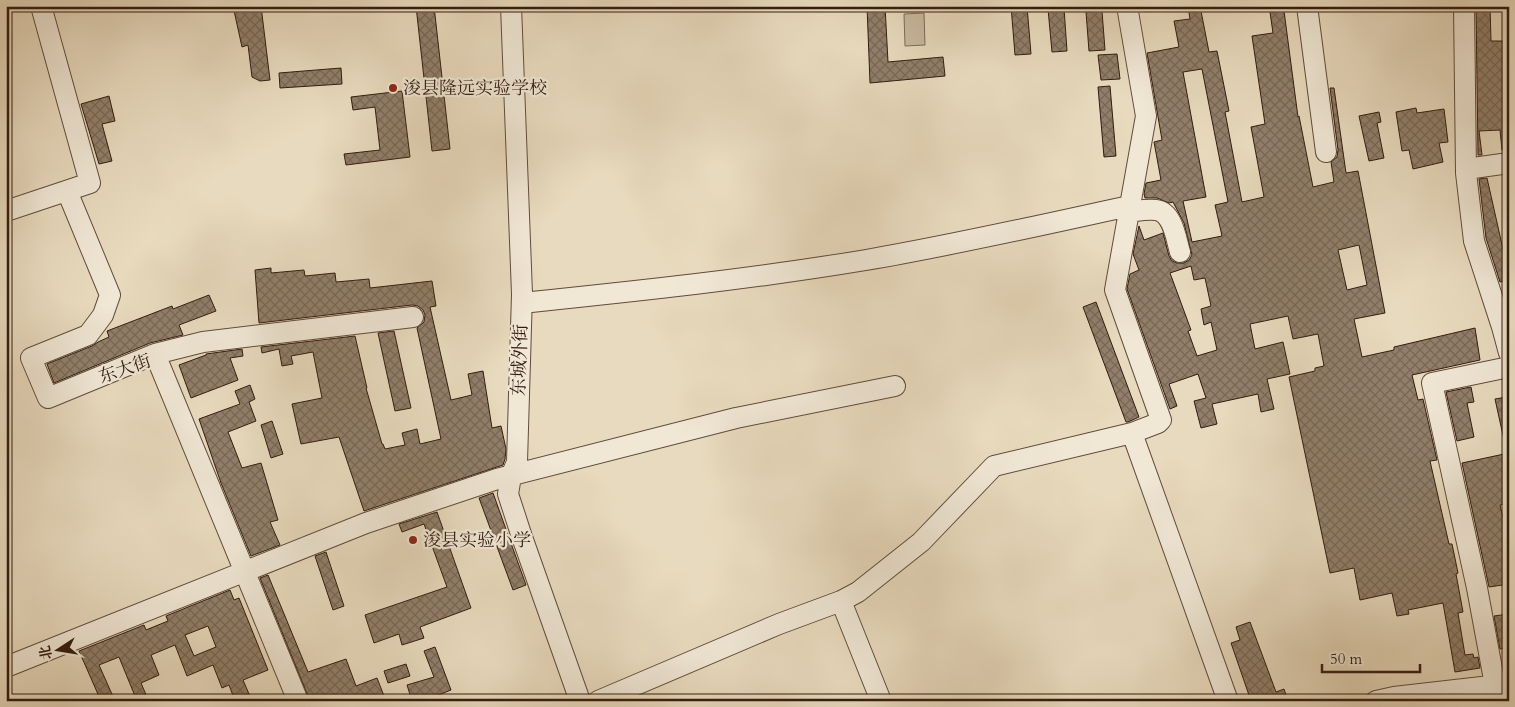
<svg xmlns="http://www.w3.org/2000/svg" width="1515" height="707" font-family="Cardo,'Noto Serif SC',serif">
<style>
.grass{fill:#c9baa0;stroke:#7e6c58}
.building{fill:url(#building-cross-hatch);stroke:#321d0f;fill-rule:evenodd}
.lines{fill:none;stroke-linecap:round;stroke-linejoin:round}
.minor-casing{stroke:#604c3b;stroke-width:22}
.minor{stroke:#f0e7d5;stroke-width:20}
.poi-dot{fill:#8f2418;stroke:#f0e7d5;stroke-width:2}
.labels{text-anchor:middle;dominant-baseline:central;stroke-width:4.5;stroke-linejoin:round;paint-order:stroke}
.poi-label{font-size:18px;fill:#321d0f;stroke:#f0e7d5;text-anchor:start}
.street-label{font-size:18px;fill:#321d0f;stroke:#f0e7d5}
</style>
<defs>
<pattern id="building-cross-hatch" width="8" height="8" patternUnits="userSpaceOnUse" patternTransform="scale(1.25)"><rect width="8" height="8" fill="#917f6a"/><path d="M0 0l8 8M0 8l8-8" fill="none" stroke="#776756"/></pattern>
</defs>
<rect width="100%" height="100%" fill="#e8dabe"/>
<filter id="stains"><feTurbulence type="fractalNoise" baseFrequency=".004" numOctaves="4"/><feColorMatrix values="0 0 0 0 .2 0 0 0 0 .09 0 0 0 0 .02 0 0 0 .5 -.17"/></filter>
<radialGradient id="worn" r=".72"><stop offset=".6" stop-color="#630" stop-opacity="0"/><stop offset="1" stop-color="#630" stop-opacity=".3"/></radialGradient>
<path class="grass" d="M924 13 925 45 905 46 904 14Z"/>
<path class="building" d="M233 6H261L270 80 260 81 252 77 248 45 242 47Z
M416 6H434L450 149 432 151Z
M867 6H885L888 62 943 57 945 76 870 83Z
M1011 6H1027L1031 54 1015 55Z
M1188 6H1200L1209 52 1217 51 1229 111 1225 112 1242 202 1264 197 1251 127 1265 124 1252 36 1273 33 1270 12 1284 11 1298 117 1299 116 1313 187 1334 182 1331 162 1337 157 1338 150 1330 88H1334L1346 173 1358 171 1385 313 1354 319 1362 357 1394 350V347L1475 328 1480 360 1412 375 1418 400 1423 399 1437 460 1430 461 1449 544H1452L1458 573 1456 574 1463 612 1458 613 1465 655 1473 654 1474 658 1478 657 1480 668 1455 672 1443 603 1408 610 1409 614 1397 616 1392 593 1360 600 1354 568 1330 573 1289 377 1315 371V368L1324 366 1318 334 1293 339 1288 316 1250 324 1255 349 1283 342 1290 374 1267 379 1274 409 1261 412 1258 394 1212 404 1217 424 1201 428 1194 401 1206 398 1198 374 1169 384 1177 406 1170 409 1127 289 1130 274 1139 270 1133 254 1139 226 1144 240 1163 233 1169 256 1172 261 1177 263H1184L1189 260 1192 255 1184 223 1173 202 1169 203 1157 198H1145L1144 194 1146 183 1161 180 1154 142 1162 140 1147 53 1179 47 1174 21 1190 19ZM1202 69 1228 202 1215 205 1222 236 1192 242 1183 201 1206 197 1183 72ZM1359 245 1367 285 1347 290 1338 250ZM1191 266 1194 280 1205 278 1211 306 1201 309 1204 325 1211 322 1217 350 1197 356 1188 331 1191 330 1170 273Z
M1476 6H1490L1491 41H1509V150H1502L1500 130 1479 131 1482 155H1478Z
M1064 8 1067 51 1052 52 1048 9Z
M1102 11 1105 50 1089 51 1086 12Z
M1117 54 1120 79 1101 80 1098 55Z
M341 68 342 84 280 88 279 73Z
M1110 86 1116 156 1104 157 1098 87Z
M402 91 410 157 346 165 344 154 380 150 375 107 353 110 351 97Z
M109 96 115 121 102 124 112 161 99 164 81 104Z
M1416 108 1417 113 1444 109 1448 142 1439 143 1443 162 1413 169 1409 150 1402 151 1396 112Z
M1379 112 1381 122 1377 123 1384 158 1369 161 1359 116Z
M1487 178 1509 276V280L1500 282 1486 238 1479 179Z
M271 268V273L304 270 305 276 335 273 336 282 369 279 370 288 432 281 436 306 430 307 451 400 472 395 468 374 483 371 492 428 501 426 506 449 505 459 503 465 364 511 339 437 301 444 292 404 322 398 313 352 291 356 293 364 282 366 279 349 262 353 261 347 355 336 367 388H366L382 444H383L385 449 405 445 402 433 417 429 420 444 441 439 417 328 424 322 425 315 423 310 418 306 412 305 259 323 255 270Z
M209 295 216 311 179 325 183 335 150 343 54 383 47 364 92 346 98 342 109 337 107 331 172 306 173 309Z
M1096 302 1139 417 1128 422H1126L1083 307Z
M394 331 411 408 395 411 378 333Z
M242 349 243 356 230 358 238 380 191 398 179 365 206 355V354Z
M250 385 255 399 249 402 256 421 228 432 242 468 261 463 278 520 270 522 280 545 251 556 221 483 199 419 240 404 235 391Z
M1471 387 1474 402 1467 403 1474 437 1457 441 1446 392Z
M1507 397 1509 406V440H1504L1495 399Z
M272 421 283 454 271 458 261 425Z
M1509 453V503L1500 505 1509 543V584L1489 587 1462 463Z
M493 493 526 585 513 590 479 498Z
M437 512 471 608 420 627 424 638 402 645 399 634 374 643 365 615 447 587 424 524 402 532 399 524Z
M326 552 344 606 333 610 315 556Z
M268 575 308 672 346 659 356 686 377 678 386 701H372L370 695 356 701H310L260 578Z
M230 590 234 600 239 598 268 670 243 680 252 701H235L229 685 222 688 213 665 187 676 175 645 151 655 159 675 141 683 147 697 139 701H137L119 657 99 665 115 701H101L79 651 144 625 146 630 168 621 166 616ZM208 626 216 647 194 656 185 635Z
M1509 614V647L1500 649 1494 616Z
M1250 622 1276 692 1284 689 1288 701H1251L1231 643 1240 640 1236 627Z
M435 647 451 690 423 701H412L407 685 434 677 424 651Z
M406 664 410 676 388 683 384 671Z"/>
<g class="lines">
<defs>
<path id="minor" d="M511 6 522 294 517 462 511 476 508 494 522 537 580 701
M1127 6 1146 116 1115 290 1161 420 1158 423 1132 433 1228 701
M1307 6 1326 152
M1464 6 1466 173 1474 241 1502 327 1509 353
M1466 169 1509 163
M67 191 110 295 103 315 88 335 31 358 48 398 155 354 298 701
M6 211 90 183 41 6
M1128 212C1137 211 1147 209 1156 210 1173 212 1176 239 1180 252
M522 303C637 291 752 279 866 260 954 245 1042 225 1129 206
M155 354 203 342 413 317
M841 601 881 701
M6 667 366 523 497 479 736 418 895 386
M1495 685 1477 588 1432 383 1509 367
M598 701 779 624 841 601 858 592 921 542 994 466 1132 433
M1376 701 1394 697 1508 684"/>
</defs>
<use href="#minor" class="minor-casing"/>
<use href="#minor" class="minor"/>
</g>
<g class="poi-dot">
<circle cx="393" cy="88" r="5"/>
<circle cx="413" cy="540" r="5"/>
</g>
<g class="labels">
<g class="poi-label">
<text x="403" y="88">浚县隆远实验学校</text>
<text x="423" y="540">浚县实验小学</text>
</g>
<g class="street-label">
<text transform="translate(520 360) rotate(-88)">东城外街</text>
<text transform="translate(125 369) rotate(-19)">东大街</text>
</g>
</g>
<rect width="1515" height="707" fill="none" stroke="#e8dabe" stroke-width="25"/>
<rect x="8" y="8" width="1500" height="692" fill="none" stroke="#321d0f" stroke-width="2.5"/>
<rect x="12" y="12" width="1490" height="682" fill="none" stroke="#321d0f"/>
<g transform="translate(58 650) rotate(258)" stroke="#f0e7d5" stroke-width="4" paint-order="stroke">
<path d="M0-4L9 19L0 12L-9 19Z" fill="#321d0f"/>
<text y="-8" font-size="14" font-weight="bold" text-anchor="middle" fill="#321d0f">北</text>
</g>
<path d="M1322 664v8h98v-8" fill="none" stroke="#321d0f" stroke-width="2.5"/>
<text x="1330" y="664" font-size="15" fill="#321d0f" stroke="#f0e7d5" stroke-width="4" paint-order="stroke">50 m</text>
<rect width="100%" height="100%" filter="url(#stains)"/>
<rect width="100%" height="100%" fill="url(#worn)"/>
</svg>
